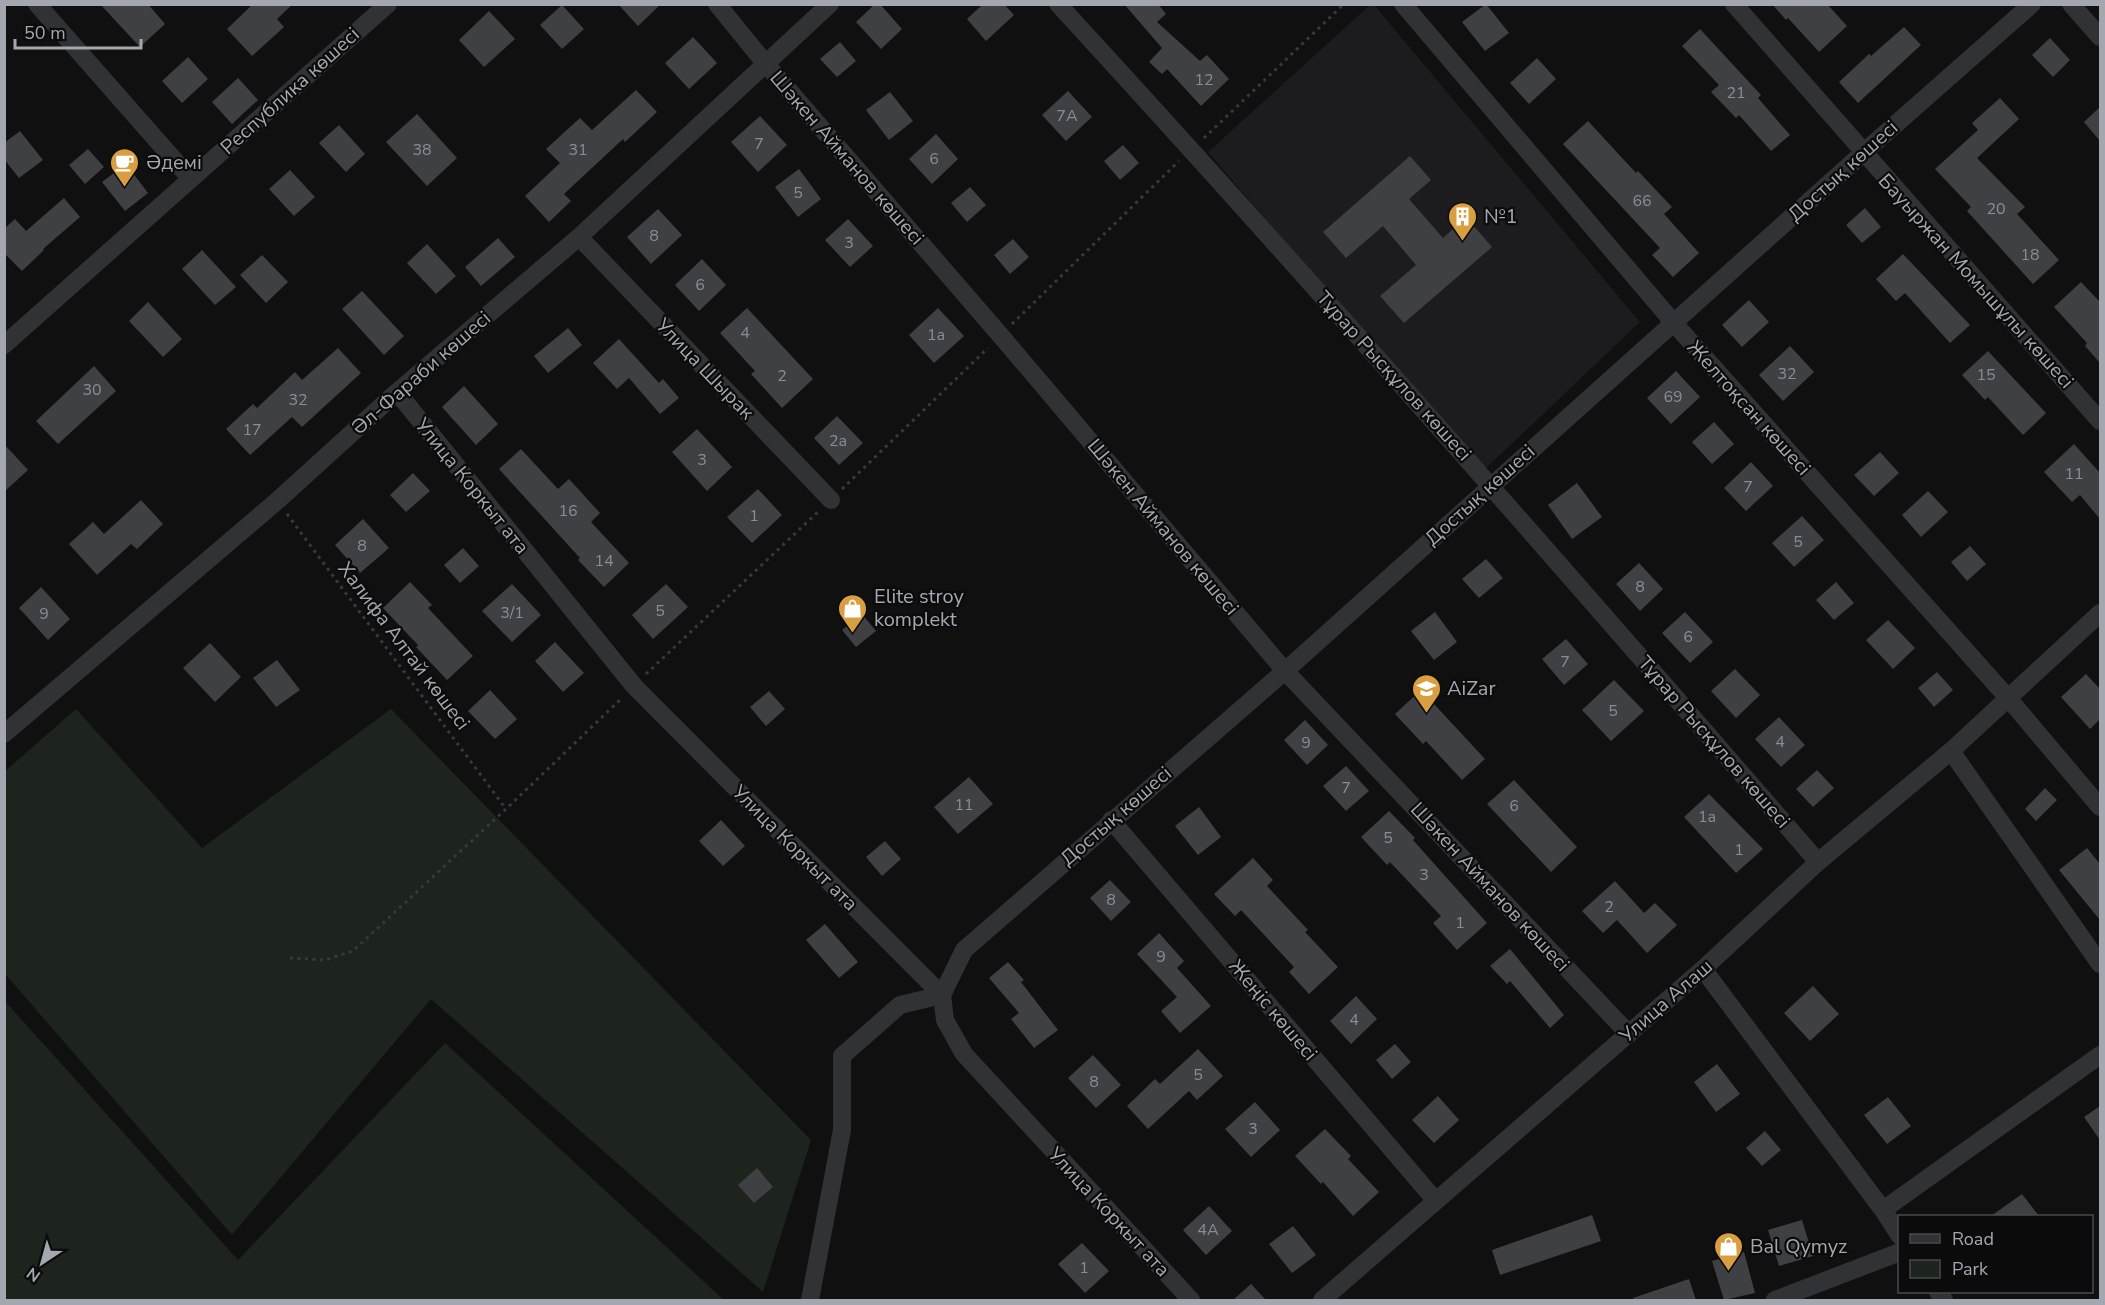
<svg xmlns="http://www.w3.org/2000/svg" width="2105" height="1305" font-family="'Nunito Sans',sans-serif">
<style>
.built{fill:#1c1c1e}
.green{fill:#1d231d}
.building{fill:#3f4044}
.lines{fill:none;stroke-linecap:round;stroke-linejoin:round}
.path{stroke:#37393c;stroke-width:3;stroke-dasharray:3 4.5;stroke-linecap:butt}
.minor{stroke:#313235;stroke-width:18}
.labels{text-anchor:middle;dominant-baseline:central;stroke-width:4.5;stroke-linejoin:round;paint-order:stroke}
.number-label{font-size:16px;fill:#8a8d95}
.street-label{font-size:20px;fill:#a3a7b0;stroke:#0b0b0c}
.poi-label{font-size:20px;fill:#a3a7b0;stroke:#0b0b0c;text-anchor:start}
</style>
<rect width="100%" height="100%" fill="#101011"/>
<path class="built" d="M1370 5H1374L1640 322 1482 472 1208 152Z"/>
<path class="green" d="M76 709 202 848 391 709 811 1140 763 1292 431 999 232 1235 5 974 4 772Z
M4 1000 238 1260 445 1043 724 1300H6L4 1298Z"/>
<path class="building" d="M100 4H148L165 24 140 47Z
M253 4H293L277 19 284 27 252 56 227 29Z
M618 4H661L638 26Z
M875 4H880L902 29 881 49 856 22Z
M983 4H1004L1014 15 986 41 967 19Z
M1124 4H1158L1166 14 1157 22 1200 61 1207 55 1229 79 1201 106 1167 69 1162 74 1149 62 1162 48Z
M1486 4 1509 33 1485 51 1462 22Z
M1772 4H1827L1847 26 1819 52 1788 18 1786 20Z
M562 5 584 29 562 49 540 25Z
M489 11 515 39 484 67 459 40Z
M1904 27 1921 45 1858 103 1839 82 1869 54 1871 56Z
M1700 29 1761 95 1758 98 1790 135 1771 151 1739 115 1736 118 1711 92 1719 85 1682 46Z
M693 37 717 63 689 89 665 63Z
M2050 38 2070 60 2053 77 2032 55Z
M840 42 856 61 837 77 820 59Z
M188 57 208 79 182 103 162 81Z
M1537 58 1556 79 1529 104 1510 83Z
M238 78 258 100 232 124 212 102Z
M636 90 657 112 625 142 623 139 564 194 571 201 549 222 525 196 560 163 546 149 580 118 592 130Z
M1068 91 1092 117 1066 141 1042 115Z
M890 92 913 121 889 140 866 110Z
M2000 98 2019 119 1977 158 2025 207 2017 214 2059 260 2033 284 1967 211 1971 207 1935 169 1978 130 1972 123Z
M2100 107V141L2084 122Z
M417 114 457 158 427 186 386 142Z
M760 116 787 145 758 172 731 142Z
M1588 121 1636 173 1638 171 1672 207 1664 214 1699 253 1673 277 1652 255 1660 248 1563 144Z
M339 125 365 154 346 172 319 143Z
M20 131 43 160 19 178 4 159V143Z
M936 134 958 159 932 184 909 159Z
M1123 145 1139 163 1120 180 1104 161Z
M88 149 104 167 85 184 69 165Z
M1410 156 1431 180 1409 199 1443 238 1466 217 1492 247 1404 323 1380 296 1416 265 1383 226 1346 258 1323 232Z
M126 164 148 193 125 211 102 182Z
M799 169 821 199 798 217 775 187Z
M290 170 315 197 294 216 269 189Z
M970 187 986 205 967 222 951 203Z
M64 198 80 217 43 249 44 250 22 271 4 253V229L15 219 26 231Z
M1865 208 1881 227 1862 243 1846 225Z
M658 209 682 235 651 264 627 237Z
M848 219 873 246 850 267 825 240Z
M498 238 515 257 481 286 465 267Z
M1013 239 1029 257 1010 274 994 255Z
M427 244 456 276 436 294 407 263Z
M202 250 236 287 215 305 182 269Z
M1903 254 1970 325 1950 343 1905 293 1896 301 1876 279Z
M262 255 288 282 266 303 240 275Z
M702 259 726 285 699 311 675 285Z
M2081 282 2100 302V363L2085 346 2087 343 2054 307Z
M362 291 404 336 384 355 342 309Z
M1749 300 1769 322 1742 347 1722 325Z
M148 302 182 339 163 357 129 321Z
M747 308 813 379 782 408 751 374 755 371 720 333Z
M938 308 964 336 934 363 909 335Z
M568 328 582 345 548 373 534 356Z
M619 339 659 383 663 379 679 398 660 414 629 378 617 389 593 363Z
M1790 346 1814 372 1783 401 1759 375Z
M338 348 361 373 302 427 292 417 250 455 226 429 253 404 257 408 295 372 302 380Z
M1988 351 2046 413 2023 435 1988 397 1985 400 1962 375Z
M94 366 116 391 58 444 36 421Z
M1676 371 1700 397 1671 424 1647 398Z
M464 386 498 424 476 445 442 407Z
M837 416 863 443 839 465 814 438Z
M1714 422 1734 444 1712 464 1692 442Z
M697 429 732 467 707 491 672 452Z
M4 444 28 470 4 492Z
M2074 444 2100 473V519L2080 495 2072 502 2044 472Z
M521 449 558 489 569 479 600 513 591 522 629 563 604 587 578 560 580 558 499 469Z
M1880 452 1899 473 1874 496 1854 475Z
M1751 462 1773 486 1746 511 1724 488Z
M413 473 430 491 406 512 390 495Z
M1577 483 1602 517 1572 539 1548 505Z
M758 489 782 515 752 543 727 517Z
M1928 491 1948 512 1921 537 1902 515Z
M141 500 163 524 137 549 131 544 97 575 69 544 93 522 104 534Z
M1802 516 1824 540 1794 567 1772 543Z
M363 519 389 548 360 573 335 545Z
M1970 546 1986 564 1967 581 1951 562Z
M463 548 479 566 460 583 444 565Z
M1486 559 1503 578 1479 598 1462 579Z
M1639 563 1663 589 1640 611 1616 584Z
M410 582 432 605 428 608 473 656 447 680 416 647 418 645 383 608Z
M1836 582 1854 603 1834 620 1816 600Z
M512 584 541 615 512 642 482 611Z
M666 584 688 607 653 639 632 615Z
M41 587 70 619 48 640 19 608Z
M1435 612 1457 642 1434 660 1411 631Z
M1685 612 1713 642 1690 663 1662 633Z
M862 614 876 631 856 647 842 630Z
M1888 620 1915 648 1893 669 1866 640Z
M1566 639 1588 664 1564 685 1542 659Z
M555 642 584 673 563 692 535 661Z
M210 643 241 677 215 702 183 668Z
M277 660 300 690 276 707 253 678Z
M1735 669 1760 695 1736 718 1711 691Z
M1937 672 1953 690 1934 707 1918 688Z
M2086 674 2100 689V719L2090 729 2061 697Z
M1614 680 1644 711 1611 741 1582 710Z
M490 690 517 719 495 739 468 711Z
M1421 690 1485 759 1462 780 1426 741 1423 744 1395 714Z
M769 691 785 709 766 726 750 707Z
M1779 717 1805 745 1781 767 1755 739Z
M1305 720 1328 745 1307 765 1284 740Z
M1346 766 1369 791 1346 811 1323 786Z
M1817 770 1834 788 1813 807 1796 789Z
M969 777 993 804 958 834 934 807Z
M1514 780 1577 847 1551 872 1487 804Z
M2045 788 2057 800 2036 821 2025 809Z
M1709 794 1763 849 1736 873 1684 817Z
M1199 807 1221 837 1198 855 1175 826Z
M1389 811 1415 838 1413 840 1487 923 1457 950 1433 923 1441 916 1390 862 1387 865 1361 837Z
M721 820 745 846 723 866 699 841Z
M885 841 901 859 882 876 866 857Z
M2087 848 2100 864V920L2059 870Z
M1253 858 1273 880 1267 886 1308 930 1305 932 1338 967 1309 994 1289 972 1294 967 1241 910 1235 916 1214 894Z
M1110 880 1131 902 1111 921 1090 898Z
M1615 881 1644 913 1655 903 1677 925 1647 953 1617 920 1603 933 1582 911Z
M825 924 858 962 839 978 806 940Z
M1159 933 1184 961 1177 968 1211 1006 1180 1033 1161 1011 1177 997 1137 954Z
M1510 949 1564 1015 1550 1028 1510 981 1507 984 1490 966Z
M1008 962 1024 980 1021 982 1058 1030 1034 1048 1011 1019 1019 1013 989 978Z
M1813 986 1839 1014 1810 1041 1784 1013Z
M1356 996 1377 1019 1351 1044 1330 1021Z
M1395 1044 1411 1062 1392 1079 1376 1060Z
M1198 1049 1223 1076 1197 1100 1189 1091 1148 1129 1127 1106 1155 1079 1160 1084Z
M1093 1055 1121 1085 1096 1108 1068 1078Z
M1717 1064 1740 1094 1716 1112 1694 1082Z
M1438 1096 1459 1120 1434 1143 1412 1120Z
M1888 1097 1911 1126 1887 1144 1864 1115Z
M1255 1102 1280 1130 1251 1157 1225 1129Z
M2100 1106V1140L2084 1117Z
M1325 1129 1351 1156 1348 1159 1379 1192 1353 1216 1323 1182 1321 1184 1295 1156Z
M1765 1131 1781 1150 1762 1166 1746 1148Z
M757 1168 773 1187 754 1203 738 1185Z
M2022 1194 2039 1216H1991Z
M1209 1206 1232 1231 1206 1255 1183 1230Z
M1592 1215 1601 1241 1500 1275 1492 1250Z
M1802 1220 1813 1256 1779 1266 1768 1230Z
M1293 1226 1316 1255 1292 1273 1269 1244Z
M1082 1243 1109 1271 1085 1293 1058 1264Z
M1744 1252 1755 1293 1724 1300 1712 1261Z
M1689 1279 1696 1300H1634L1633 1298Z
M1251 1284 1266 1300H1233Z"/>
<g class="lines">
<path class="path" d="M1204 138 1344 4
M1012 324 1179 161
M842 489 988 348
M287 514 506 809
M646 674 820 510
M290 958 325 960 353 951 506 809 622 698"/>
<path class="minor" d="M37 4 191 179
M717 4 765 63 1001 336 1285 671 1629 1034
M1058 4C1317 286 1568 573 1818 862
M1403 4 1673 322 2008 698 2100 807
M1734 4 2100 421
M2071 4 2100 37
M579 237 831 500
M4 345 388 4
M397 392 634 686 942 995 945 1020 964 1054 1191 1300
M4 734 277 501 397 392 579 237 830 4
M1951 751 2100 964
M1111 820 1435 1200
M1703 969 1883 1210 1900 1236
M1883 1210 2100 1055
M1938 1292 1944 1300
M810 1300 842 1130V1056L900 1005 942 995 964 950 1285 671 1863 153 2032 4
M1322 1300 1703 969 1818 862 1951 751 2100 613
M1775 1300 1900 1252"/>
</g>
<defs>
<symbol id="cafe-pin" viewBox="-11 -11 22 30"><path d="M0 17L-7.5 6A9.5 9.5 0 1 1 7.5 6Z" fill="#d99e3f" stroke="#0b0b0c"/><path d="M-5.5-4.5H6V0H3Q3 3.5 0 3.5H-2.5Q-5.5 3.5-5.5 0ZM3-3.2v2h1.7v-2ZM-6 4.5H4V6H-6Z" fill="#fff"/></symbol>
<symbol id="building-pin" viewBox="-11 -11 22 30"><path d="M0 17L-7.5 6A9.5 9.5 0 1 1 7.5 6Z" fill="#d99e3f" stroke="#0b0b0c"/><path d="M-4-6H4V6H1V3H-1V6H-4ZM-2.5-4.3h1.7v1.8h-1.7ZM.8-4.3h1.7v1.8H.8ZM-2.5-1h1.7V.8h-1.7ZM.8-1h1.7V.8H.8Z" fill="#fff"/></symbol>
<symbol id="shop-pin" viewBox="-11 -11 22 30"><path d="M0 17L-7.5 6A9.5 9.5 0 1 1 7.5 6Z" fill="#d99e3f" stroke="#0b0b0c"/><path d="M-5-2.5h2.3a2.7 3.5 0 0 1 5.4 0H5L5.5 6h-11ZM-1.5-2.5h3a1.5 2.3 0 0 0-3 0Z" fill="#fff"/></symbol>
<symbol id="school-pin" viewBox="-11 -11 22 30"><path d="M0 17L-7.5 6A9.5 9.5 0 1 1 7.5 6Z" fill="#d99e3f" stroke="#0b0b0c"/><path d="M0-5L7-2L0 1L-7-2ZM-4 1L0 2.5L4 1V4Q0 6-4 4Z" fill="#fff"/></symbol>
</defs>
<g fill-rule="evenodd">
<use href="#cafe-pin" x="108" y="146" width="33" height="45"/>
<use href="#building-pin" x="1446" y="200" width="33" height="45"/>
<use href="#shop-pin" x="836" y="592" width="33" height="45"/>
<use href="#school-pin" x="1410" y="672" width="33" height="45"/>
<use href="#shop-pin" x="1712" y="1230" width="33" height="45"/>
</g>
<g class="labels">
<g class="number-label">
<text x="1204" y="80">12</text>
<text x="1736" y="93">21</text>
<text x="1067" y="116">7А</text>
<text x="759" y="144">7</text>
<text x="422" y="150">38</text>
<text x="578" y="150">31</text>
<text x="934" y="159">6</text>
<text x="798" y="193">5</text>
<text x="1642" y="201">66</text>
<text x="1996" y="209">20</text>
<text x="654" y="236">8</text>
<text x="849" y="243">3</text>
<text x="2030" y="255">18</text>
<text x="700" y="285">6</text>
<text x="745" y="333">4</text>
<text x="936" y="335">1а</text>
<text x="1787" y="374">32</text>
<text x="1986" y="375">15</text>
<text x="782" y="376">2</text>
<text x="92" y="390">30</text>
<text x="1673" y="397">69</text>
<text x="298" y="400">32</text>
<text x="252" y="430">17</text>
<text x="838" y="441">2а</text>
<text x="702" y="460">3</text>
<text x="2074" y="474">11</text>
<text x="1748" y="487">7</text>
<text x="568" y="511">16</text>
<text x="754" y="516">1</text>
<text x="1798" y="542">5</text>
<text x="362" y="546">8</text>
<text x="604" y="561">14</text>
<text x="1640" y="587">8</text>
<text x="660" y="611">5</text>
<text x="512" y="613">3/1</text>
<text x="44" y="614">9</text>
<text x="1688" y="637">6</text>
<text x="1565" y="662">7</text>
<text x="1613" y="711">5</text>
<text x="1780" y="742">4</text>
<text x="1306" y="743">9</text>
<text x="1346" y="788">7</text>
<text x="964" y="805">11</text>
<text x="1514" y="806">6</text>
<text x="1707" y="817">1а</text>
<text x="1388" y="838">5</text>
<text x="1739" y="850">1</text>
<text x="1424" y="875">3</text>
<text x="1111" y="900">8</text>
<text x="1609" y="907">2</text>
<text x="1460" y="923">1</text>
<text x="1161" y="957">9</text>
<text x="1354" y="1020">4</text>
<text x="1198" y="1075">5</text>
<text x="1094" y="1082">8</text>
<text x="1253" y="1129">3</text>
<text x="1208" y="1230">4А</text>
<text x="1084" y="1268">1</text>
</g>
<g class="street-label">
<text transform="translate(290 91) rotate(-42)">Республика көшесі</text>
<text transform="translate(847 158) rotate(49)">Шәкен Айманов көшесі</text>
<text transform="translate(1843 171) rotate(-42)">Достық көшесі</text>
<text transform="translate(1976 281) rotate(48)">Бауыржан Момышұлы көшесі</text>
<text transform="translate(705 369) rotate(46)">Улица Шырак</text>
<text transform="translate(421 373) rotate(-41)">Әл-Фараби көшесі</text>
<text transform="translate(1394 376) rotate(48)">Тұрар Рысқұлов көшесі</text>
<text transform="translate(1749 408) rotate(48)">Желтоқсан көшесі</text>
<text transform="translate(472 486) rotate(51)">Улица Коркыт ата</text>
<text transform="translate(1480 495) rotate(-42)">Достық көшесі</text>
<text transform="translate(1163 527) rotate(50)">Шәкен Айманов көшесі</text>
<text transform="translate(404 646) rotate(53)">Халифа Алтай көшесі</text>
<text transform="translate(1714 742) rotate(49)">Тұрар Рысқұлов көшесі</text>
<text transform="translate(1116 816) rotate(-41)">Достық көшесі</text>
<text transform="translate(795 848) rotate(45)">Улица Коркыт ата</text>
<text transform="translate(1490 887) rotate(47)">Шәкен Айманов көшесі</text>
<text transform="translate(1666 1001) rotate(-41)">Улица Алаш</text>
<text transform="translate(1273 1010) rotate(50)">Жеңіс көшесі</text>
<text transform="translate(1109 1212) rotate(47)">Улица Коркыт ата</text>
</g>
<g class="poi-label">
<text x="146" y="162">Әдемі</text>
<text x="1484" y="216">№1</text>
<text x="874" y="596">Elite stroy<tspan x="874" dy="23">komplekt</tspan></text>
<text x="1447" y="688">AiZar</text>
<text x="1750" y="1246">Bal Qymyz</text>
</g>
</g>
<rect width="2105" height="1305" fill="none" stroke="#a3a7b0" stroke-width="12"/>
<rect x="1898" y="1215" width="195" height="78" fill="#0b0b0c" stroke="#48494e" stroke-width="1.5"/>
<rect x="1910" y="1234" width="30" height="9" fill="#313235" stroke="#48494e" stroke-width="1.5"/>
<text x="1952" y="1245" font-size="18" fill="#a3a7b0">Road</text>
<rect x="1910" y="1260" width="30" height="18" fill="#1d231d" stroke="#48494e" stroke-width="1.5"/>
<text x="1952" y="1275" font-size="18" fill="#a3a7b0">Park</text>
<g transform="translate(42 1263) rotate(216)" stroke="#0b0b0c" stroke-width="4.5" paint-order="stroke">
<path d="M0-4.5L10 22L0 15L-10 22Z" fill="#a3a7b0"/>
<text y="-9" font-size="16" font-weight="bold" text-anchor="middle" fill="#a3a7b0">N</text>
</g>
<path d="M15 39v9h126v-9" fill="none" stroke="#a3a7b0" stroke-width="3"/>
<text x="24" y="39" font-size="18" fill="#a3a7b0" stroke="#0b0b0c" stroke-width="4.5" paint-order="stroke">50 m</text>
</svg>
